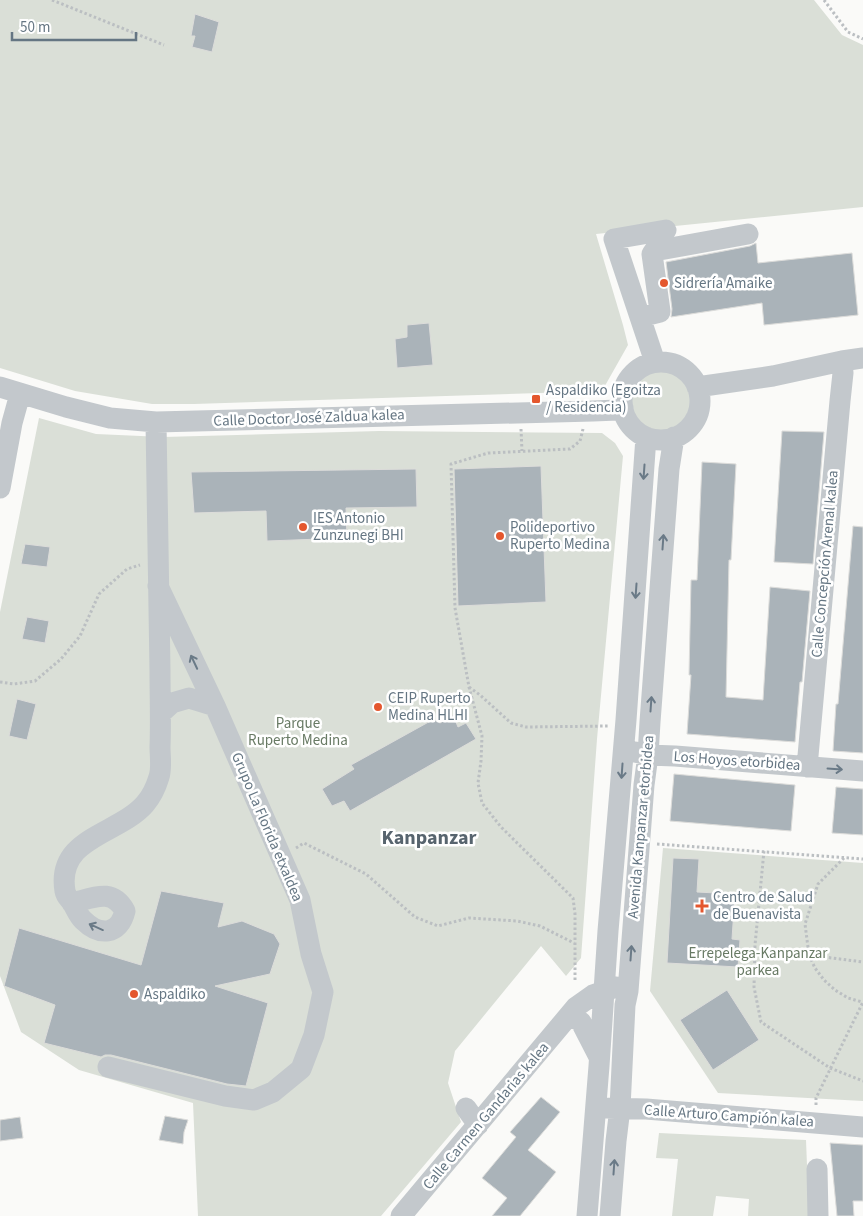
<svg xmlns="http://www.w3.org/2000/svg" width="863" height="1216" font-family="'Source Sans 3',sans-serif">
<style>
.green{fill:#dadfd7}
.building{fill:#aab3b9;stroke:#dcdcda}
.lines{fill:none;stroke-linecap:round;stroke-linejoin:round}
.path{stroke:#bbbfc2;stroke-width:3;stroke-dasharray:2.5 2.5;stroke-linecap:butt}
.minor{stroke:#c3c8cc;stroke-width:21}
.oneway{stroke:#6a7a87}
.poi-dot{fill:#e4572e;stroke:#fff;stroke-width:2}
.labels{text-anchor:middle;dominant-baseline:central;stroke-width:5;stroke-linejoin:round;paint-order:stroke}
.poi-label{font-size:15px;fill:#657683;stroke:#fff;text-anchor:start}
.street-label{font-size:15px;fill:#657683;stroke:#fff}
.park-label{font-size:15px;fill:#687a64;stroke:#fff}
.district-label{font-size:20px;font-weight:bold;fill:#57646e;stroke:#fff}
</style>
<rect width="100%" height="100%" fill="#fafaf8"/>
<path class="green" d="M0 0H814L842 35 863 45V207L596 234 623 325 628 345 602 391 194 404H152L75 391 0 368Z
M630 401a30 30 0 1 1 60 0a30 30 0 1 1-60 0Z
M39 418 96 434 163 437 379 431 602 433 615 443 623 456 597 739 581 958 566 976 541 946 455 1051 448 1083 461 1122 381 1216H198L193 1103 79 1070 21 1032 0 976V612Z
M663 848 863 863V1101L718 1093 650 991Z
M659 1133 806 1140 809 1216H748L749 1199 716 1196 713 1216H672L678 1159 656 1158Z"/>
<path class="building" d="M195 14 219 22 212 52 192 47 195 36H191Z
M756 243 758 263 852 253 858 315 764 325 762 303 671 317 672 309 666 262 750 246Z
M429 323 433 365 397 368 395 339 407 337V325Z
M782 431 824 432 813 564 774 562Z
M702 462 736 464 731 560H729L726 697 763 700 770 587 810 591 802 682H800L795 742 687 734 691 675H689L691 580H697Z
M541 466 546 602 458 606 454 469Z
M416 469 417 507 346 508 347 538 267 541 266 511 194 513 191 472Z
M853 526 863 527V753L833 751 836 704H838Z
M25 544 50 547 47 567 21 564Z
M27 617 49 621 45 643 22 639Z
M17 699 36 704 27 740 9 736Z
M453 715 458 727 466 723 476 739 350 811 344 801 332 806 322 789 354 769 351 765 434 719 440 723Z
M674 774 795 785 791 831 670 821Z
M836 787 863 789V835L832 833Z
M673 858 699 859 697 892 735 894 732 939 740 940 738 967 667 963Z
M161 891 224 903 218 927 242 921 274 934 280 944 270 974 215 986 268 1003 246 1086 227 1084 111 1055H105L101 1057 44 1043 55 1005 4 986 19 928 141 965Z
M727 990 759 1040 713 1070 680 1020Z
M541 1097 560 1112 528 1150 556 1172 520 1216H492L507 1198 482 1178 516 1137 510 1132Z
M165 1116 188 1120 184 1132 183 1144 159 1140Z
M20 1117 23 1138 0 1141V1120Z
M830 1143 863 1145V1201H853L854 1216H837Z"/>
<g class="lines">
<path class="path" d="M52 0 164 45
M824 0 848 32 863 39
M521 429 522 451
M0 682 14 684 35 681 61 659 80 636 99 594 127 569 140 565
M469 687 480 695 511 723 526 727 609 726
M657 844 863 859
M296 848 304 843 366 874 415 917 438 926 469 918 517 921 540 926 574 943
M764 851 755 945 754 987 761 1022 830 1068 863 1081
M844 858 818 884 805 924 809 955 815 968 824 980 835 990 848 998 862 1002
M809 955 863 962
M575 980V914L573 898 501 827 482 803 478 783 481 761 482 736 469 687 455 608 451 464 488 453 570 449 580 441 583 429
M816 1105V1098L863 1002"/>
<path class="minor" d="M640 317 660 312V311L652 254 654 251 748 234
M655 362 614 239 666 230
M622 401a39 39 0 1 1 78 0a39 39 0 1 1-78 0Z
M0 387 66 407 110 418 156 422 593 411 618 410 623 408
M697 387 773 376 842 361 863 358
M0 488 12 423 20 394
M161 713 172 703 189 698 215 706
M635 752 648 755 675 756 863 771
M807 767 840 401 843 373 842 361
M72 903C93 898 112 887 125 911 119 936 99 936 83 920 78 915 76 909 73 904 70 899 66 897 65 891 56 837 118 835 145 804 152 796 156 787 159 777 162 768 160 756 160 747 161 722 160 696 160 671 158 588 158 505 156 422
M570 1015 581 1022 599 1057
M108 1067 225 1096 254 1100 273 1092 301 1069 314 1035 323 992 311 954 300 900 215 706 158 586
M466 1108 478 1125
M606 1108 646 1109 863 1127
M817 1169 818 1216
M401 1216 576 1007 593 995 616 987
M587 1216 599 1066 608 931 626 720 646 437
M610 1216 616 1141 620 1108 625 1005 628 991 644 785 648 755 650 722 669 469 674 437"/>
</g>
<defs><path id="oneway-shaft" d="M-6 0H5M1.5-3L5.5 0L1.5 3" fill="none" stroke-width="1.6" stroke-linecap="round" stroke-linejoin="round" transform="scale(1.25)"/></defs>
<g class="oneway">
<use href="#oneway-shaft" transform="translate(644 472) rotate(94)"/>
<use href="#oneway-shaft" transform="translate(663 542) rotate(-86)"/>
<use href="#oneway-shaft" transform="translate(636 591) rotate(94)"/>
<use href="#oneway-shaft" transform="translate(194 662) rotate(-115)"/>
<use href="#oneway-shaft" transform="translate(651 704) rotate(-86)"/>
<use href="#oneway-shaft" transform="translate(835 769) rotate(4)"/>
<use href="#oneway-shaft" transform="translate(622 771) rotate(94)"/>
<use href="#oneway-shaft" transform="translate(96 927) rotate(-156)"/>
<use href="#oneway-shaft" transform="translate(631 953) rotate(-86)"/>
<use href="#oneway-shaft" transform="translate(614 1167) rotate(-86)"/>
</g>
<g class="poi-dot">
<circle cx="664" cy="283" r="5"/>
<rect x="531" y="394" width="10" height="10" rx="2.5"/>
<circle cx="303" cy="527" r="5"/>
<circle cx="500" cy="536" r="5"/>
<circle cx="378" cy="707" r="5"/>
<path d="M699.5 898.5h5v5h5v5h-5v5h-5v-5h-5v-5h5z"/>
<circle cx="134" cy="994" r="5"/>
</g>
<g class="labels">
<g class="poi-label">
<text x="674" y="283">Sidrería Amaike</text>
<text x="546" y="390">Aspaldiko (Egoitza<tspan x="546" dy="17">/ Residencia)</tspan></text>
<text x="313" y="518">IES Antonio<tspan x="313" dy="17">Zunzunegi BHI</tspan></text>
<text x="510" y="527">Polideportivo<tspan x="510" dy="17">Ruperto Medina</tspan></text>
<text x="388" y="698">CEIP Ruperto<tspan x="388" dy="17">Medina HLHI</tspan></text>
<text x="713" y="897">Centro de Salud<tspan x="713" dy="17">de Buenavista</tspan></text>
<text x="144" y="994">Aspaldiko</text>
</g>
<g class="street-label">
<text transform="translate(309 418) rotate(-2)">Calle Doctor José Zaldua kalea</text>
<text transform="translate(825 564) rotate(-85)">Calle Concepción Arenal kalea</text>
<text transform="translate(737 761) rotate(4)">Los Hoyos etorbidea</text>
<text transform="translate(267 827) rotate(67)">Grupo La Florida etxaldea</text>
<text transform="translate(641 827) rotate(-85)">Avenida Kanpanzar etorbidea</text>
<text transform="translate(486 1116) rotate(-50)">Calle Carmen Gandarias kalea</text>
<text transform="translate(729 1116) rotate(4)">Calle Arturo Campión kalea</text>
</g>
<g class="park-label">
<text x="298" y="723">Parque<tspan x="298" dy="17">Ruperto Medina</tspan></text>
<text x="758" y="953">Errepelega-Kanpanzar<tspan x="758" dy="17">parkea</tspan></text>
</g>
<g class="district-label">
<text x="429" y="838">Kanpanzar</text>
</g>
</g>
<path d="M12 32v8h124v-8" fill="none" stroke="#657683" stroke-width="2.5"/>
<text x="20" y="32" font-size="15" fill="#657683" stroke="#ffffff" stroke-width="4" paint-order="stroke">50 m</text>
</svg>
